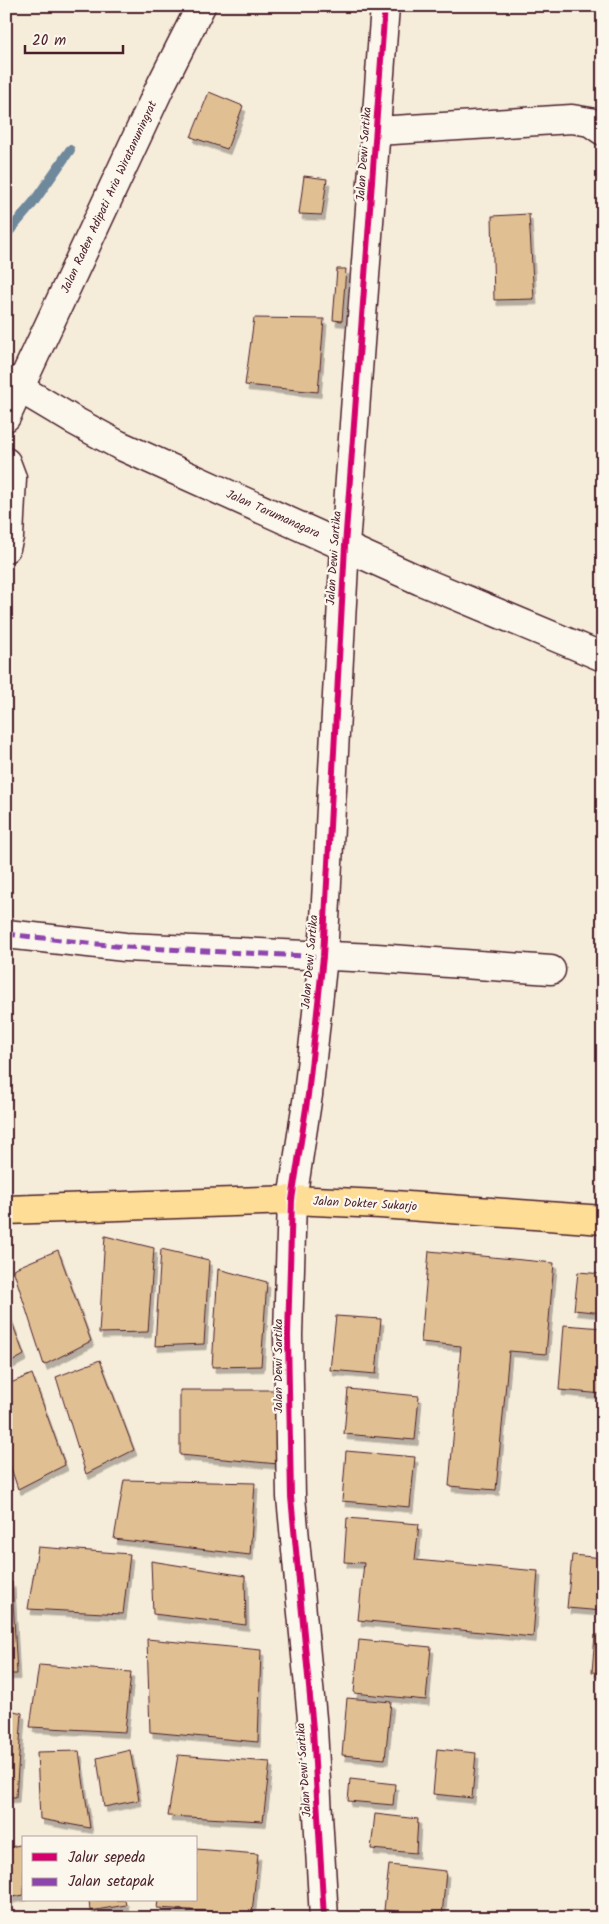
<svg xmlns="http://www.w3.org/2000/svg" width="609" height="1924" font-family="Kalam,sans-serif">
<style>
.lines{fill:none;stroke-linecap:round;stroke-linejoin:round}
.stream{stroke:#6e889c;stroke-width:10}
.building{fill:#e0c093;stroke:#4a1f2b;filter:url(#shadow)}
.street-casing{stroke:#4a1f2b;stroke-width:31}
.secondary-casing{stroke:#4a1f2b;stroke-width:31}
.primary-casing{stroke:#4a1f2b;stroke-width:31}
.street{stroke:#fbf7ec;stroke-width:28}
.secondary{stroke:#fbf7ec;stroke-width:28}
.primary{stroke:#fedd96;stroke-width:28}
.quiet{stroke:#8e44ad;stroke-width:5;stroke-dasharray:10 5;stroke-linecap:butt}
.cycleway-casing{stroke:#fbf7ec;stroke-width:9}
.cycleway{stroke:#d6006c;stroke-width:6}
.labels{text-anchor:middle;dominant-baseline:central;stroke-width:4.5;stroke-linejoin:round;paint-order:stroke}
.street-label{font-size:12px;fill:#4a1f2b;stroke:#fbf7ec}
</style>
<defs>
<filter id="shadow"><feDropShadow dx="3" dy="5.5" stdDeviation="0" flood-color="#0004"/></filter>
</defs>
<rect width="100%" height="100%" fill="#f6ecda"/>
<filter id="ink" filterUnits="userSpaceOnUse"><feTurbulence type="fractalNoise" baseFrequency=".02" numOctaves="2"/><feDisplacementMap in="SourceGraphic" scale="10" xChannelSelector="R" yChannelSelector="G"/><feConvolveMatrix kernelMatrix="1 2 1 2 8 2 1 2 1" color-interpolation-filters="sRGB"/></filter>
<g filter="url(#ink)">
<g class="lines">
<path class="stream" d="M6 235 33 203 70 150"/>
</g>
<path class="building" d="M209 92 243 106 227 149 191 137Z
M304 176 327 179 322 215 299 214Z
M529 214 534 299 494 300 492 216Z
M337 269H346L342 321 333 320Z
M254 318 324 319 318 392 245 385Z
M105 1236 154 1248 148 1332 99 1333Z
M161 1249 209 1260 204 1344 155 1346Z
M58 1250 91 1341 44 1365 13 1269Z
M429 1251 554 1263 546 1354 509 1351 496 1490 449 1486 461 1346 421 1342Z
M218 1269 267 1282 261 1366 212 1367Z
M578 1272 603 1274V1313L574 1310Z
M6 1306 24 1355 6 1365Z
M336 1316 381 1319 376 1374 330 1370Z
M564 1325 603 1328V1394L559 1390Z
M100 1360 134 1450 86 1474 56 1377Z
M32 1374 65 1465 18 1489 6 1453V1385Z
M348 1389 419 1396 415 1440 344 1434Z
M180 1390H277L278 1464 180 1455Z
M346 1451 415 1457 410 1507 342 1501Z
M124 1480 255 1483 250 1555 114 1539Z
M347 1518 419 1524 415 1560 538 1571 533 1637 358 1620 364 1563 344 1562Z
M38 1547 130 1554 123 1614 28 1609Z
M572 1555 603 1558V1611L567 1608Z
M151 1561 245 1576 246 1625 153 1614Z
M6 1582H12L17 1674H6Z
M595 1635H603V1673L592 1672Z
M147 1639 261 1650 258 1742 150 1732Z
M359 1640 431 1647 426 1700 354 1693Z
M39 1665 131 1672 125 1732 30 1727Z
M347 1698 391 1702 385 1759 342 1755Z
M6 1709 22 1713 16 1797H6Z
M437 1749 476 1753 472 1798 433 1794Z
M130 1750 139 1800 104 1807 97 1758Z
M79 1751 90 1828 40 1819 37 1752Z
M178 1755 270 1762 263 1821 168 1816Z
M350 1779 395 1784 393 1805 348 1801Z
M375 1814 418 1819 416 1853 371 1849Z
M24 1844V1895L7 1898 6 1848Z
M196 1849 258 1854 252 1914 157 1908 158 1900H196Z
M389 1865 446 1871 442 1916 384 1910Z
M89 1900H125L126 1905 90 1911Z"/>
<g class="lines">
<defs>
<path id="street" d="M377 131 572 119 590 122 603 131
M6 380 73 420 119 445 421 581 603 657
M6 462 12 478 9 537 6 548
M6 934 125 947 376 958 551 970"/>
<path id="secondary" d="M6 417 162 83 201 6
M324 1918 313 1729 291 1497 288 1335 292 1200 308 1095 323 957 345 546 385 6"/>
<path id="primary" d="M6 1210 292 1200 380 1204 603 1220"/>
</defs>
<use href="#street" class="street-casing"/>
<use href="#secondary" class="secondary-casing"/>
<use href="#primary" class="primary-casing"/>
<use href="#street" class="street"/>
<use href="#secondary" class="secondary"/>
<use href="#primary" class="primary"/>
<path class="quiet" d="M6 934 125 947 323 957"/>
<defs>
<path id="cycleway" d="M324 1918 313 1729 291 1497 288 1335 292 1200 308 1095 323 957 345 546 385 6"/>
</defs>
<use href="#cycleway" class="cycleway-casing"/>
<use href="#cycleway" class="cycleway"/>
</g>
</g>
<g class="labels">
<g class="street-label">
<text transform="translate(364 154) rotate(-86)">Jalan Dewi Sartika</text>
<text transform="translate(109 197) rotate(-65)">Jalan Raden Adipati Aria Wiratanuningrat</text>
<text transform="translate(273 514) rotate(24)">Jalan Tarumanagara</text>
<text transform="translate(334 558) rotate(-86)">Jalan Dewi Sartika</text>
<text transform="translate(310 962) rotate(-85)">Jalan Dewi Sartika</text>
<text transform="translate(365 1204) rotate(3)">Jalan Dokter Sukarjo</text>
<text transform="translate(278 1366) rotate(-90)">Jalan Dewi Sartika</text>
<text transform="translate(304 1770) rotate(-94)">Jalan Dewi Sartika</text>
</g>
</g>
<rect width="609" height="1924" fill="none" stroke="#fbf7ec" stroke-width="25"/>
<rect x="12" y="12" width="584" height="1899" fill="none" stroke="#4a1f2b" stroke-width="2" filter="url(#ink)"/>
<rect x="22" y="1836" width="175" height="65" fill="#fbf7ec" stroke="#b4a19f"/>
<rect x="32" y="1853" width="25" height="8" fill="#d6006c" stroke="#b4a19f"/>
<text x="68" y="1862" font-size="15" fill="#4a1f2b">Jalur sepeda</text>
<rect x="32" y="1878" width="25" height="8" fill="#8e44ad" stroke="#b4a19f"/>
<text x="68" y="1886" font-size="15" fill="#4a1f2b">Jalan setapak</text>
<path d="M25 45v8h98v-8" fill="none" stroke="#4a1f2b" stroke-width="2.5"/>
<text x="32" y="45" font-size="15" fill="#4a1f2b" stroke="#fbf7ec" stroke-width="4" paint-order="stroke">20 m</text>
</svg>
